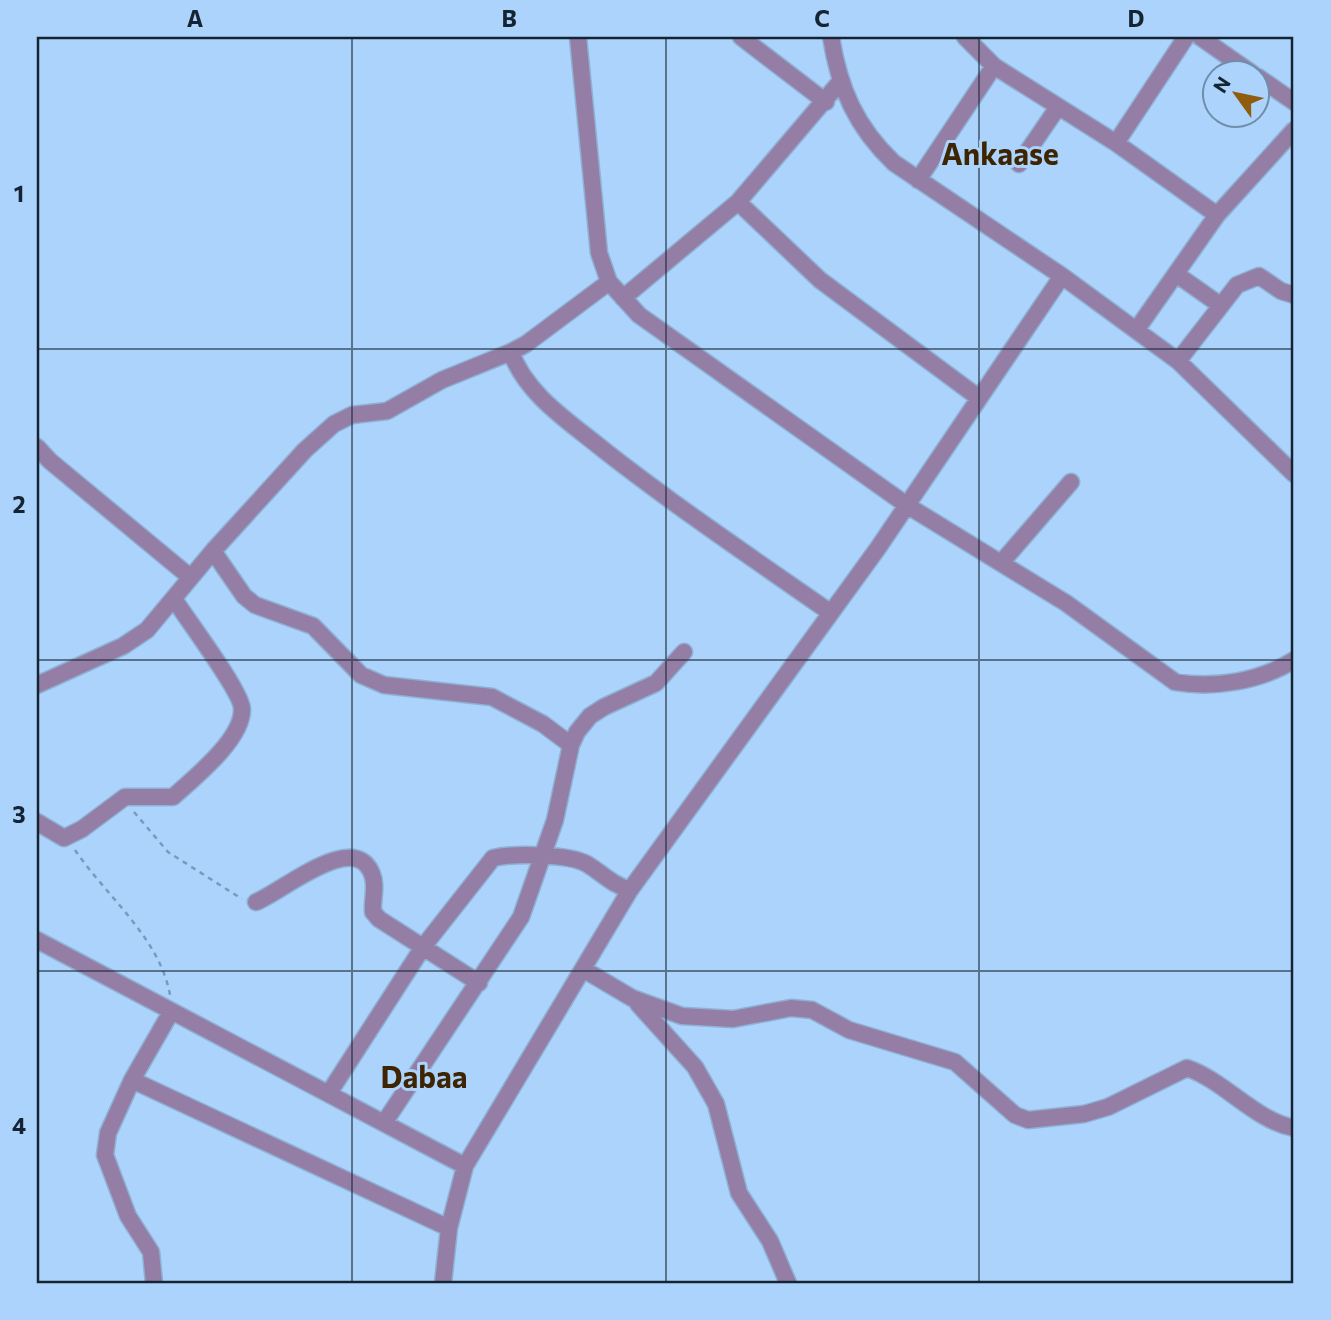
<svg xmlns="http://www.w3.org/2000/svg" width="1331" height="1320" font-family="Commissioner,sans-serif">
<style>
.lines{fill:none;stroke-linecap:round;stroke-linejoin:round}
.minor-casing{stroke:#8eb0d3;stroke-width:19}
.path{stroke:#7b9aba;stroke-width:2.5;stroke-dasharray:5 5;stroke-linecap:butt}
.minor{stroke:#947ea6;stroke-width:16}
.grid{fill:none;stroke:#152433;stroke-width:2;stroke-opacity:0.55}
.labels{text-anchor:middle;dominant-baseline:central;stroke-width:6;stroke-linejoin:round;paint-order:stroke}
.quarter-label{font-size:30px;font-weight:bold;fill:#3d2402;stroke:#acd3fb}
.neatline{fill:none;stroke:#152433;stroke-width:2.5}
.grid-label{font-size:23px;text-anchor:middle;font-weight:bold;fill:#152433}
</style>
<rect width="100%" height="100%" fill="#acd3fb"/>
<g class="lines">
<defs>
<path id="minor" d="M578 37 599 253 609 282 639 315 908 506 1066 603 1175 682C1214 689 1261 681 1294 660
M741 37 826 102
M831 37C839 88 856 127 894 163L1062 276 1178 361 1294 474
M965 37 994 66 1116 143 1217 215
M1200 37 1253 74
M1258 77 1294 102
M1116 143 1186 37
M1019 164 1058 107
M918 180 994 66
M738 202 820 280 979 398
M1176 274 1220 305
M609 282 526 344 511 352C526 395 571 423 605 451 678 508 755 560 831 613
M623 298 738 202 840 82
M1137 329 1217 215 1294 130
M1178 361 1237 285 1259 276 1281 291 1294 295
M37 447 50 461 190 577
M213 551 244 596 255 605 313 626 361 675 384 685 492 697 543 724 571 745
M1001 563 1071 482
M37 685 123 646 147 630 213 551 305 450 334 424 352 415 387 411 442 380 511 352
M37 822 64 838 82 829 125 797H173C194 778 243 739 242 709 242 692 186 618 174 599
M256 902C283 891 355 829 372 874 377 886 372 899 373 912L379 919 479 983
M37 940 465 1166
M583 969 632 998 682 1016 733 1019 791 1008 812 1010 849 1030 955 1062 1015 1115 1028 1120 1084 1114 1108 1107 1187 1068C1225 1081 1254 1120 1294 1128
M638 1004 695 1067 716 1104 739 1193 770 1241 788 1283
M171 1012 132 1080 449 1228
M132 1080 108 1133 105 1155 128 1216 151 1252 154 1283
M329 1093 423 947 493 858C514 853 569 854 587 864 603 874 611 884 630 890
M384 1123 521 917 555 820 571 745 577 732 590 716 604 707 656 683 684 652
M443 1283 449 1228 465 1166 630 890 878 548 1062 276"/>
</defs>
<use href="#minor" class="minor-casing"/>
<path class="path" d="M134 812 168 852 242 899
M75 850C106 896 160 938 170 995"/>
<use href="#minor" class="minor"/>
</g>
<path class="grid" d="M352 37V1283M666 37V1283M979 37V1283M37 349H1294M37 660H1294M37 971H1294"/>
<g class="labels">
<g class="quarter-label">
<text x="1000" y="152">Ankaase</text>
<text x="424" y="1075">Dabaa</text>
</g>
</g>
<rect width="1331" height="1320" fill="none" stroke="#acd3fb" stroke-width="77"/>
<g transform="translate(1236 94) rotate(303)"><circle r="33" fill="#acd3fb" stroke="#708dab" stroke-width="2"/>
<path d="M0-5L12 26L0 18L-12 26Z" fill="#905c0d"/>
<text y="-10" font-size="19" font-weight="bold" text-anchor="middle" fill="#152433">N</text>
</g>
<rect x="38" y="38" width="1254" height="1244" class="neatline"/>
<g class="grid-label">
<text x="195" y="27">A</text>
<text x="509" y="27">B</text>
<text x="822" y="27">C</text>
<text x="1136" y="27">D</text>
<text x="19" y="202">1</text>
<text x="19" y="513">2</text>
<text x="19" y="823">3</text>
<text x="19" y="1134">4</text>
</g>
</svg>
